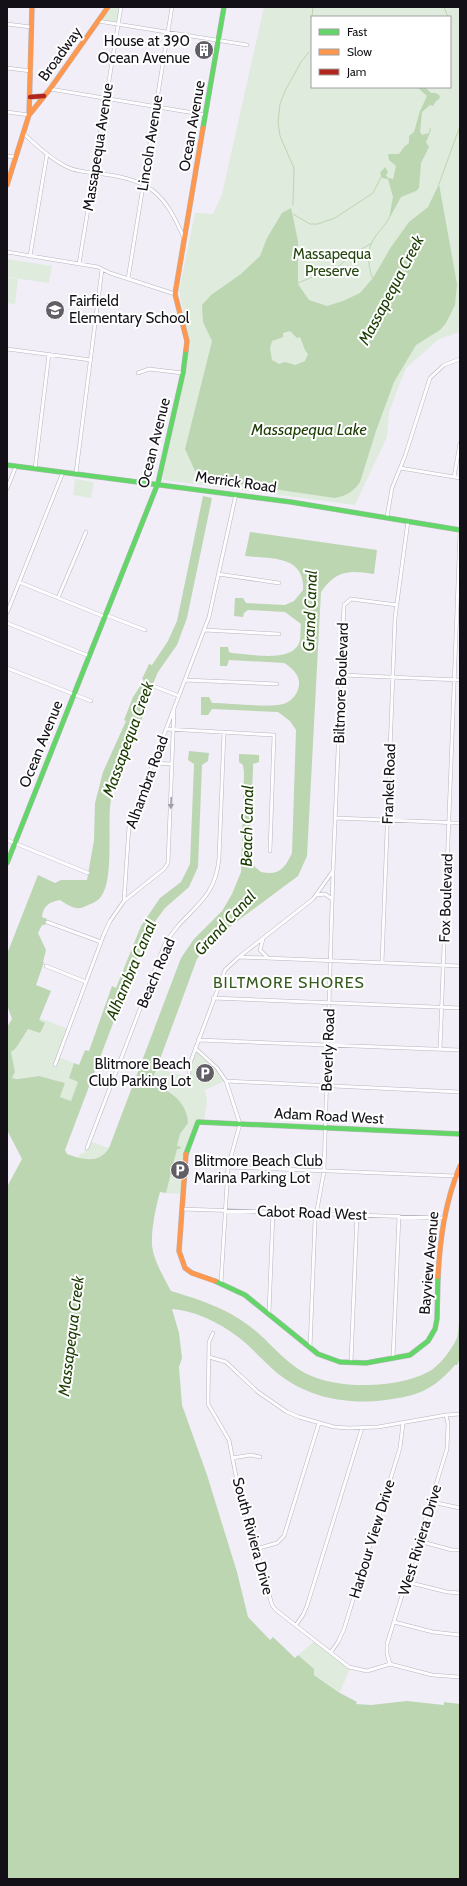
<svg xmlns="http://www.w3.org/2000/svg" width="467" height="1886" font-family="Cabin,sans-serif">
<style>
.green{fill:#dfebdc;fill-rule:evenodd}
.water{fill:#bcd6b2;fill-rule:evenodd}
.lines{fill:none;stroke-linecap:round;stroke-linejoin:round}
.stream{stroke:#bcd6b2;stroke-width:1}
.street-casing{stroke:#b8b6bd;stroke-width:4}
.fast-casing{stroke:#b8b6bd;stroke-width:5.5}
.slow-casing{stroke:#b8b6bd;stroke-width:5.5}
.jam-casing{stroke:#b8b6bd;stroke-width:5.5}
.street{stroke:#fdfcfe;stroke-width:3}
.fast{stroke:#63d668;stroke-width:4.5}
.slow{stroke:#ff974d;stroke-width:4.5}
.jam{stroke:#b3261e;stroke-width:4.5}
.oneway{fill:#9f9ea2}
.labels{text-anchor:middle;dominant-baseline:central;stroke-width:4;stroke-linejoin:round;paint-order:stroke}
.poi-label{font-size:15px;fill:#131117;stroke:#fff;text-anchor:end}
.street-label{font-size:15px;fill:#131117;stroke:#fff}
.park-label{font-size:15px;fill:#25470f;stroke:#fff}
.water-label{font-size:16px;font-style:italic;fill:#1a3c01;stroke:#fff}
.neighbourhood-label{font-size:16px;letter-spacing:1px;fill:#345b1e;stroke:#fff}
</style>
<rect width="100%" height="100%" fill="#f1eef8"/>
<path class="green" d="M108 7H120L118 23 100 20Z
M264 7H460V332L439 339 406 368 389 412 387 437 355 505 164 480 163 475 190 345 179 291 195 213 213 214 222 194ZM312 17H450V87H312Z
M7 259 52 266 49 283 7 277Z
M7 278 18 279 15 304 7 303Z
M75 479 94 482 91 498 73 495Z
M39 1018 69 1029 58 1057 74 1063 69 1078 78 1082 71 1101 60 1097 65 1083 39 1076 12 1079 15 1072 11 1052 16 1048 28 1029 40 1033Z
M196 1049 220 1073 225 1081 205 1090 207 1101 204 1122H196L185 1156 181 1194 166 1193 177 1148 181 1149 177 1147 180 1134 187 1123C178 1098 177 1093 152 1081L157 1068 189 1077V1068Z
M89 1141 109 1148C102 1160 91 1161 78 1158L80 1154 84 1153Z
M316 1640 351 1667 340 1692 313 1674 314 1669 298 1655Z"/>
<path class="water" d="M417 87H425L431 93H436L440 96 439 99 436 101 433 106 430 105 422 112 420 132 422 135 429 133 430 127 431 130 426 142 429 147 421 163 419 188 416 191 401 197 389 219 393 197 388 179 382 178 380 173 385 167 388 172 386 175 388 178 393 179 396 166 389 160 388 154H399L404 147 409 143V136L414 132 420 111 427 96Z
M439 184 457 284 455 305 446 323 440 330 416 345 394 382 376 431 360 482C354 491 346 496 335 498L210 480 208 483H205L204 479 195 471 185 449 212 341 203 322 202 305 211 295 241 274 260 256 267 238 282 213 291 208 298 241V284L309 300 327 306 343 301 360 293 373 278 391 247 409 222 428 207ZM290 331 297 338 300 337 305 350 308 354 305 361 295 365 285 362 279 364 272 360 270 348 272 341 283 337V333Z
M203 496 212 498 187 618 177 645 158 672 142 710 144 713 141 722 137 724C127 749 115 773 111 799 107 822 114 878 102 895 99 901 93 903 88 905 84 907 80 909 76 908 70 907 65 903 60 900 49 902 43 906 42 917L47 919 45 925H42L38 933 46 950 43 962H44L36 985 51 991 39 1020 45 1023 40 1033 28 1029 16 1048 11 1052 15 1072 12 1078 17 1079 39 1076 65 1083 60 1097 71 1101 78 1082 69 1078 74 1063 79 1065 85 1050 89 1051 112 986 116 988 141 926 160 898 181 882 190 864 194 764 188 760 189 751 209 753 208 761 202 765 198 867 189 887 165 908 148 931 65 1150 67 1154C83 1160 99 1164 109 1148L181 958 194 939 222 911 232 894 241 872 244 773 243 765 239 762V754L259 755V762L253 764V770L249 854 255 867 261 872C279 876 285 868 292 853L296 730 290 721 278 712 212 709 208 715H201V697H209L212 703C228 703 269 708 283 704 291 702 299 693 299 684 300 675 291 667 284 663L229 660 227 666H220V647H228L229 652 232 653C250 654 295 664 300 640 301 635 300 629 301 624L285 612 248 610 244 613 243 617 234 616 235 598H243L246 603 285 605 294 601 303 590C305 555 271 559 245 556L250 532 377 550 374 574C349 570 336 570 321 592L307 856 298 876 212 940 197 959 152 1081C169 1091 187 1101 188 1123L180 1134 177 1146 181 1147 180 1149H177L166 1193 160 1192C156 1206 151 1230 152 1245 153 1259 164 1278 171 1291 204 1301 232 1310 258 1333 274 1347 287 1364 307 1374 338 1390 403 1389 433 1369 442 1362 452 1349 457 1338 460 1329 459 1300 460 1289V1359L457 1365H455C433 1390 418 1396 385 1400 348 1405 308 1398 277 1373 265 1363 254 1350 242 1340 222 1324 197 1311 172 1309L179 1333 182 1358 179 1367 182 1405 207 1475 237 1572 248 1617 270 1640 273 1637 295 1658 298 1655 314 1669V1675L340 1693 357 1702 356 1704 371 1705 407 1701 444 1705V1702L460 1704V1879H7V1187L22 1159 7 1130V1027L12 1019 7 1005V954L38 875 55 883 61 880H87L94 840 95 803 103 772 126 721 124 720 133 697 144 680 142 679 149 664 152 665 168 641 177 621Z"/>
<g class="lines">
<path class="stream" d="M444 7 448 17
M312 17 313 7
M311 47 312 46
M439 184 460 126
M293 205 294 168 280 136 278 122 280 104 285 91 301 62 309 52
M293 214 310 224H318L335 218 373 193 381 177
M373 279C368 268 367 253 372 242 376 233 385 227 389 218
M298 283 339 266 351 255 372 243"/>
<defs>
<path id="street" d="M98 21 247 45
M7 24 31 27
M7 68 31 71
M50 89 206 115
M7 112 29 115
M24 134C37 146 51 159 67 167 77 172 93 173 103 174 152 180 165 195 184 238
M7 156 16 157
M7 252 98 267 110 273 175 294
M30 256 47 154
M79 264 121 7
M128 279 172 7
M7 349 91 360
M138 373 149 369 183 373
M400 468 460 478
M35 469 49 354
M76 473 102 269
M454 477 460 443
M7 489 16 466
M387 517 392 488 405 456 430 378 444 365 460 359
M218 574 279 583
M19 582 105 617
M58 598 86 532
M7 613 63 472
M106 615 145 630
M7 623 89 656
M204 630 279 634
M7 668 91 701
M342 675 460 680
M185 680 277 684
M156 687 179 696
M166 729 274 735 270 851
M152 763 172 764
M336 818 460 823
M7 840 88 873
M317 895 325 894 332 899
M124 901 164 869 168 863 174 709
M47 922 101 942
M263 939 260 950 268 958
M239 957 460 966
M382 963 395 618 408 521
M46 966 86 982
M213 998 460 1008
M198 1040 460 1050
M195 1048 217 1068 226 1081 240 1124 228 1167 221 1283
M440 1049 460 531
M55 1065 104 934 110 921 124 901 129 826 209 617 236 494
M189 1073V1066L225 970 239 957 313 899 333 871 344 605 351 599 397 605
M226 1081 460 1092
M87 1148 164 946C184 909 215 905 219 858L224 732
M228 1167 455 1176
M181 1209 443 1218
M269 1313 273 1211
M213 1333 209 1342 208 1404 229 1440 236 1476 272 1605 276 1610 349 1667 367 1671 390 1664 432 1675 460 1677
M310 1348 315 1221 324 1171 333 871
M209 1357 226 1362 258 1392 287 1412 299 1417 334 1427 349 1428 378 1427 446 1415 460 1414
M393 1358 399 1216
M351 1362 357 1214
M232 1458 251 1455 260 1457
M432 1502 460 1508
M419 1541 452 1550H460
M256 1549 277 1543 284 1536 319 1423
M407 1582 447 1592 460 1593
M394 1622 433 1632 460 1635
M296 1625 303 1615 307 1606 362 1428
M331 1652 338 1642 344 1629 400 1448 403 1423
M390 1664 387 1654V1644L447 1449 448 1424 446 1415"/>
<path id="fast" d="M203 128 224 7
M7 465 291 502 460 530
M7 863 158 483 183 373 186 350
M186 1154 198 1122 460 1134
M215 1281 245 1295 318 1354 340 1362 366 1363 410 1355 428 1341 435 1329 437 1319 438 1277"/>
<path id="slow" d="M29 115 50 89 108 7
M7 185 29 115 32 7
M186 350 187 341 175 294 203 128
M186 1154 179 1251 185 1268 192 1273 215 1281
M438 1277C440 1238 445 1202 460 1166"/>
<path id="jam" d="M30 97 44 96"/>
</defs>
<use href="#street" class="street-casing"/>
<use href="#fast" class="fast-casing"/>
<use href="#slow" class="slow-casing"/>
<use href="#jam" class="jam-casing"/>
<use href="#street" class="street"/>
<use href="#fast" class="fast"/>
<use href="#slow" class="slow"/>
<use href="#jam" class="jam"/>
</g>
<defs><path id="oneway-solid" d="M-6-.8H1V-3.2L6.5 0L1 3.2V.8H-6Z"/></defs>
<use class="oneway" href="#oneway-solid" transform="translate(171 803) rotate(92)"/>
<defs>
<symbol id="building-disc" viewBox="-11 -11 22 22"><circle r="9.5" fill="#615e66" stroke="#fff"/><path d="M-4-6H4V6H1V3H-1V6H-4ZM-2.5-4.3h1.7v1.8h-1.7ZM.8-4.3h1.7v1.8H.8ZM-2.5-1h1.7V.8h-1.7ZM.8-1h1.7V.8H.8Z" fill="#fff"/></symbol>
<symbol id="school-disc" viewBox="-11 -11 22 22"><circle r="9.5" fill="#615e66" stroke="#fff"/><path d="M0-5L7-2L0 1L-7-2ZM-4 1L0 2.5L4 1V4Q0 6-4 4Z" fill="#fff"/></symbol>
<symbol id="parking-disc" viewBox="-11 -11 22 22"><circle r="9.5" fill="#615e66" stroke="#fff"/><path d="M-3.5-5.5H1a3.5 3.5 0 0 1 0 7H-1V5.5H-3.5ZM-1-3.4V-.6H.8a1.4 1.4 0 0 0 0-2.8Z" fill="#fff"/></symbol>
</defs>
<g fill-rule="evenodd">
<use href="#building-disc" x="193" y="39" width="22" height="22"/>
<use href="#school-disc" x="44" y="299" width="22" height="22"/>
<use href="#parking-disc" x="194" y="1062" width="22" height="22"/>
<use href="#parking-disc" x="169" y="1159" width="22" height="22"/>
</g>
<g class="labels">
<g class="poi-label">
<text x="190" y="41">House at 390<tspan x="190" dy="17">Ocean Avenue</tspan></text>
<text x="69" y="301" text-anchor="start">Fairfield<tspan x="69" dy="17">Elementary School</tspan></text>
<text x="191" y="1064">Blitmore Beach<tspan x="191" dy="17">Club Parking Lot</tspan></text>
<text x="194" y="1161" text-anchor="start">Blitmore Beach Club<tspan x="194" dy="17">Marina Parking Lot</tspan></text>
</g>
<g class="street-label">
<text transform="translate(60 54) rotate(-54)">Broadway</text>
<text transform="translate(192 126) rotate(-80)">Ocean Avenue</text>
<text transform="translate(150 143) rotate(-81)">Lincoln Avenue</text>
<text transform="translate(98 147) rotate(-81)">Massapequa Avenue</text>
<text transform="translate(154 443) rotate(-76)">Ocean Avenue</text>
<text transform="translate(236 482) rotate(8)">Merrick Road</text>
<text transform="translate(341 683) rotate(-88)">Biltmore Boulevard</text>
<text transform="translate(41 744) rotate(-68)">Ocean Avenue</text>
<text transform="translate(147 782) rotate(-70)">Alhambra Road</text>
<text transform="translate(389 784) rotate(-88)">Frankel Road</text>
<text transform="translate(446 898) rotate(-88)">Fox Boulevard</text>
<text transform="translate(156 973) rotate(-67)">Beach Road</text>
<text transform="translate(328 1050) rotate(-88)">Beverly Road</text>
<text transform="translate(329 1116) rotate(3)">Adam Road West</text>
<text transform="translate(312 1213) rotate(2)">Cabot Road West</text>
<text transform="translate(429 1263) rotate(-85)">Bayview Avenue</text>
<text transform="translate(253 1536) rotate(75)">South Riviera Drive</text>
<text transform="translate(372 1539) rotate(-73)">Harbour View Drive</text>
<text transform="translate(420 1540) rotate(-73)">West Riviera Drive</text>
</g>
<g class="park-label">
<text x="332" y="254">Massapequa<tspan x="332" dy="17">Preserve</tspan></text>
</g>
<g class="water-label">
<text transform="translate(391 290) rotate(-62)">Massapequa Creek</text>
<text x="309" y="429">Massapequa Lake</text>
<text transform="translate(310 611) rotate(-88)">Grand Canal</text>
<text transform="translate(128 739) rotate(-70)">Massapequa Creek</text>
<text transform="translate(247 826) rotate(-89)">Beach Canal</text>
<text transform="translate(225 923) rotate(-47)">Grand Canal</text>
<text transform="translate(131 970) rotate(-67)">Alhambra Canal</text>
<text transform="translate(71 1336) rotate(-83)">Massapequa Creek</text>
</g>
<g class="neighbourhood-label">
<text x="289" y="982">BILTMORE SHORES</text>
</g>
</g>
<rect width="467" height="1886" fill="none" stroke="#131117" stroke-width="16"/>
<rect x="311" y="16" width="140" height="72" fill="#ffffff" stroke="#a1a0a2"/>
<rect x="319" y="29" width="20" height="6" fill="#63d668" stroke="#a1a0a2"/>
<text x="347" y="36" font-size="12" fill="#131117">Fast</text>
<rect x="319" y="49" width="20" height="6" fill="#ff974d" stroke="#a1a0a2"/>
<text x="347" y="56" font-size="12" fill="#131117">Slow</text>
<rect x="319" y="69" width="20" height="6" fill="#b3261e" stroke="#a1a0a2"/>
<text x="347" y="76" font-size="12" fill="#131117">Jam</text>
</svg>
